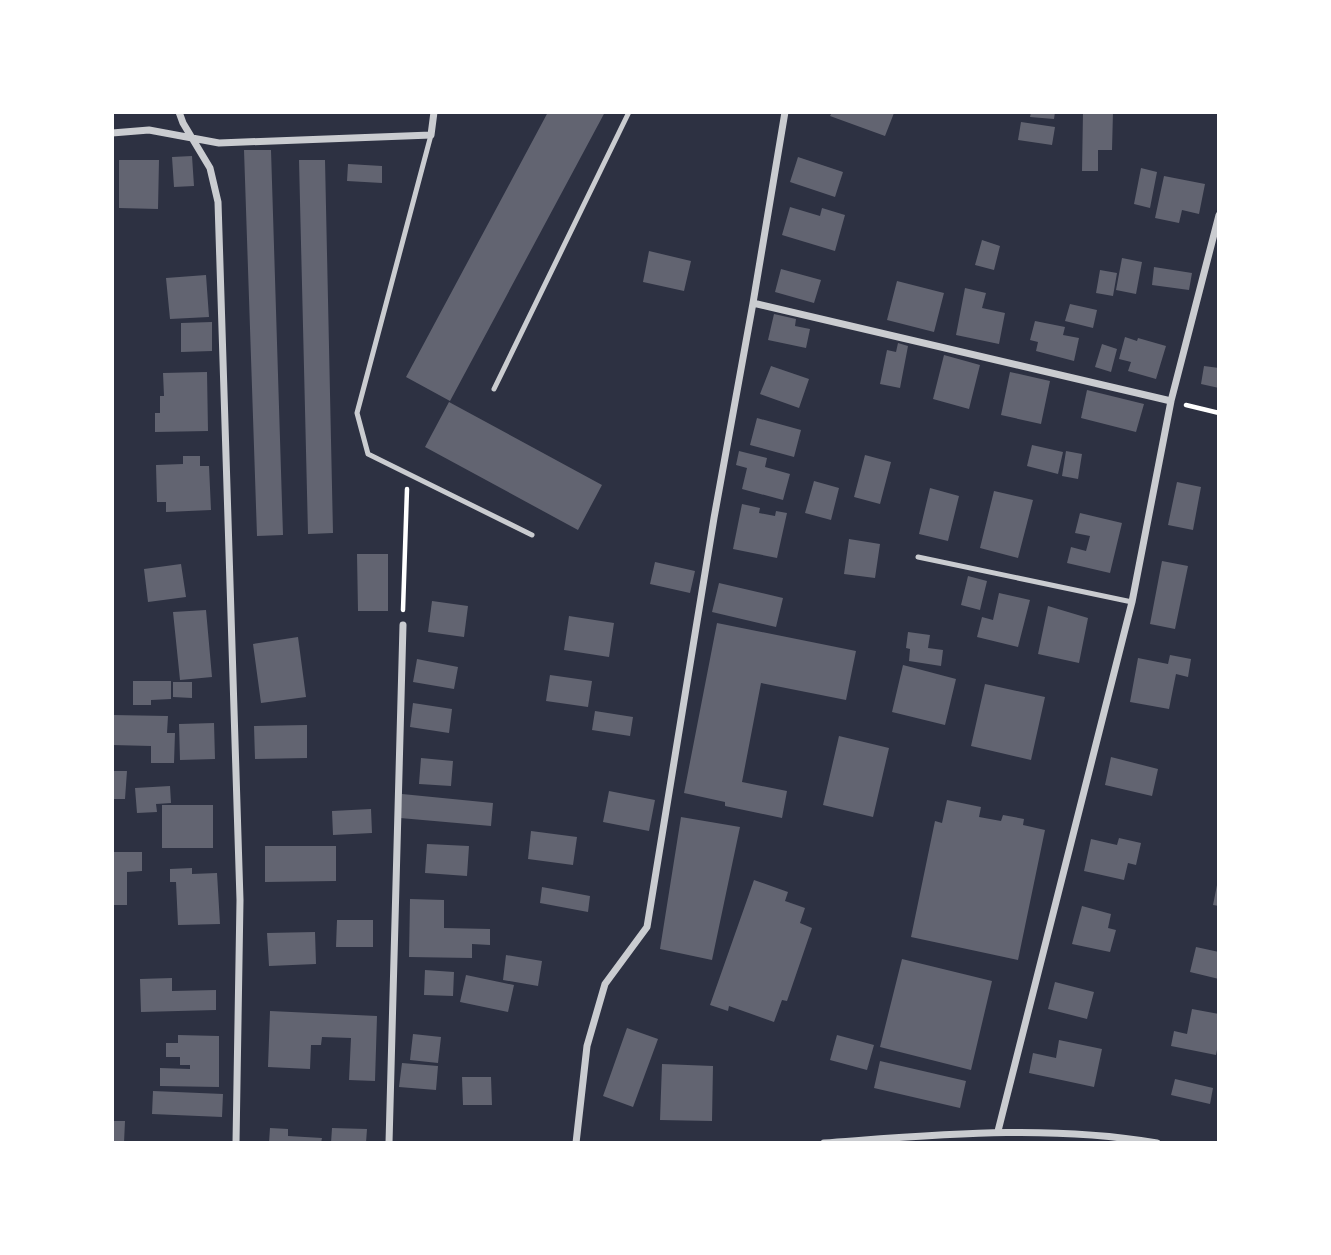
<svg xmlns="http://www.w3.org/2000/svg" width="1331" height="1255" font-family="Rubik,sans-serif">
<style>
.building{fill:#626471}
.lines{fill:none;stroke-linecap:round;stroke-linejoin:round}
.path{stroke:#fff;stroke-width:4.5}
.service{stroke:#caccd0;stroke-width:5}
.minor{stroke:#caccd0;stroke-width:7}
</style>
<rect width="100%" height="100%" fill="#2d3142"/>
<path class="building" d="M548 112H605L450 401 406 377Z
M832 112H892L894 113 885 136 830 116Z
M1031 112H1055L1054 119 1030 117Z
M1083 112H1113L1112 150H1098V171H1082Z
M1021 122 1055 127 1052 145 1018 140Z
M244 150H271L283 535 257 536Z
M192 156 194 186 174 187 172 157Z
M798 157 843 172 835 197 790 182Z
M119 160H159L158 209 119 208Z
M299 160H325L333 533 308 534Z
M348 164 382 166V183L347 181Z
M1141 168 1157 172 1150 208 1134 204Z
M1164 176 1205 184 1199 214 1182 210 1179 223 1155 218Z
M790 207 820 216 822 208 845 215 835 251 782 235Z
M982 240 1000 246 994 270 975 265Z
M649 251 691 261 684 291 643 282Z
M1122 258 1142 262 1136 294 1116 290Z
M1154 267 1192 273 1189 290 1152 285Z
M781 269 821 280 814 303 775 292Z
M1100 270 1117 273 1113 296 1096 293Z
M206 275 209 317 170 319 166 278Z
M897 281 944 293 934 332 887 320Z
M965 288 986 293 982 308 1005 313 999 344 956 335Z
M1070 304 1097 310 1093 328 1065 321Z
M774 314 796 319 795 326 810 329 806 348 768 340Z
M1035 321 1065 327 1063 335 1079 338 1074 361 1036 351 1038 342 1030 340Z
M212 322V351L181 352V323Z
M1125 337 1137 341 1138 338 1166 346 1156 379 1128 371 1131 362 1119 359Z
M898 343 908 346 900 388 880 384 887 350 896 352Z
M1102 344 1117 349 1111 372 1095 367Z
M944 355 980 365 969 409 933 399Z
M771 366 809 379 799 408 760 394Z
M1204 366 1219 368V388L1201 384Z
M207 372 208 431 155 432V413H160V396H164L163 373Z
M1010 372 1050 381 1041 424 1001 415Z
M1087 390 1144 404 1136 432 1081 418Z
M449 402 602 485 578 530 425 447Z
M757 418 801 430 794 457 750 445Z
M1032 445 1063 452 1058 474 1027 466Z
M739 451 767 458 765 467 790 474 783 500 742 489 747 468 736 465Z
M1066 451 1082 454 1078 479 1062 476Z
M865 455 891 462 880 504 854 497Z
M183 456H200V466H209L211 510 166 512V502H157L156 465 183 464Z
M814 481 839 488 831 520 805 513Z
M1177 482 1201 487 1193 530 1168 525Z
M930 488 959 496 948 541 919 534Z
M994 491 1033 500 1018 558 980 548Z
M742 504 760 508 759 513 775 516 776 511 787 513 777 558 733 549Z
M1080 513 1122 523 1110 573 1067 563 1071 547 1086 551 1090 536 1075 533Z
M849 539 880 544 875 578 844 574Z
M357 554H388V611H358Z
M1162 561 1188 566 1175 629 1150 624Z
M655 562 695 571 690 593 650 584Z
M181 564 186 597 148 602 144 569Z
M968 576 987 581 980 610 961 605Z
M719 583 783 598 776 627 712 612Z
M999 593 1030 600 1018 647 977 637 982 617 993 620Z
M432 601 468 606 464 637 428 632Z
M1048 606 1088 618 1079 663 1038 654Z
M206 610 212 677 180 680 173 612Z
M569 616 614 623 609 657 564 650Z
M717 623 856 651 846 700 761 683 742 782 787 791 782 818 725 806V802L684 793Z
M908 632 930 635 928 648 943 650 941 666 909 661 910 649 906 648Z
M298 637 306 697 261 703 253 644Z
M1170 655 1191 659 1188 677 1176 674 1169 709 1130 702 1138 658 1168 664Z
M417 659 458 667 454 689 413 682Z
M903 665 956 679 945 725 892 712Z
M550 675 592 681 588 707 546 701Z
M133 681H171V699L151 700V705H133Z
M173 682H192V698L173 697Z
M985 684 1045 697 1031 760 971 746Z
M413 703 452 709 449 733 410 727Z
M595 711 633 717 630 736 592 730Z
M112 715 168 716 167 733H175L174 763H151V746L112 745Z
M214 723 215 759 180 760 179 724Z
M307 725V758L255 759 254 726Z
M839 736 889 748 873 817 823 805Z
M1111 757 1158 769 1152 796 1105 785Z
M421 758 453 761 451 786 419 784Z
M112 771H127L125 799H112Z
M170 786 171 803 156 804 157 812 137 813 135 788Z
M609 791 655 800 649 831 603 822Z
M402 794 493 803 491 826 400 818Z
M947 800 981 807 979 817 1001 821 1003 815 1024 819 1023 825 1045 830 1018 960 911 937 935 821 942 823Z
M162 805H213V848H162Z
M371 809 372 833 333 835 332 811Z
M681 817 740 827 712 960 660 949Z
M531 831 577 837 573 865 528 859Z
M1119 838 1141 843 1136 865 1128 863 1124 880 1084 871 1091 839 1117 845Z
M427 844 469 846 467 876 425 873Z
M265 846H336V881L265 882Z
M112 852H142V871L127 872V905H112Z
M192 868V874L217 873 220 924 178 925 176 882H170V869Z
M754 880 788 892 785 901 805 908 800 923 812 928 787 1001 782 1000 774 1022 729 1006 728 1011 710 1005Z
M1218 880H1219V906L1213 905Z
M542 887 590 896 588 912 540 903Z
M410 899 444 900V928L490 929V945L472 944V958L409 957Z
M1082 906 1111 914 1108 928 1116 930 1110 952 1072 944Z
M337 920H373V947H336Z
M315 932 316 964 269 966 267 933Z
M1196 947 1219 952V979L1190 972Z
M506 955 542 961 538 986 503 980Z
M902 959 992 981 971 1070 880 1047Z
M425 970 454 972 453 996 424 995Z
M466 975 514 985 508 1012 460 1002Z
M172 978V991L216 990V1010L141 1012 140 979Z
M1055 982 1094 992 1087 1019 1048 1009Z
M1192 1009 1219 1014V1039L1216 1055 1171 1046 1174 1031 1187 1034Z
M270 1011 377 1016 375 1081 349 1080 351 1038 322 1037 321 1045H311L310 1069 268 1067Z
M627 1028 658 1039 633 1107 603 1096Z
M413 1034 441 1037 438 1063 410 1060Z
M178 1035 219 1036V1087L160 1086V1068L190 1069V1065H180V1057H166V1043H178Z
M837 1035 874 1045 867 1070 830 1060Z
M1059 1040 1102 1049 1094 1087 1029 1073 1033 1053 1056 1058Z
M880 1061 966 1081 960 1108 874 1088Z
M402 1063 438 1066 436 1090 399 1087Z
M662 1064 713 1066 712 1121 660 1120Z
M462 1077H491L492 1105H463Z
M1175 1079 1213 1088 1210 1104 1171 1095Z
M153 1091 223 1094 222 1117 152 1114Z
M112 1121H125L124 1143H112Z
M270 1128 288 1129V1136L322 1138 321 1143H269Z
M332 1128 367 1129 366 1143H331Z"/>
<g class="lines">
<path class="path" d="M1186 405 1219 413
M403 610 407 489"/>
<path class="service" d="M431 135 357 413 368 454 532 535
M494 389 629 112
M918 557 1132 602"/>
<path class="minor" d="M179 112 183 123 210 168 218 202 240 900 236 1143
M112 133 149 130 219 143 431 135 434 112
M753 303 1171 401
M998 1131 1132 602 1171 401 1219 215
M389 1143 403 625
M576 1143 587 1046 605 984 647 927 714 518 753 303 785 112
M824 1143C936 1135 1046 1124 1157 1143"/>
</g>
<rect width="1331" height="1255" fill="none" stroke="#ffffff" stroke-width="228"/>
</svg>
